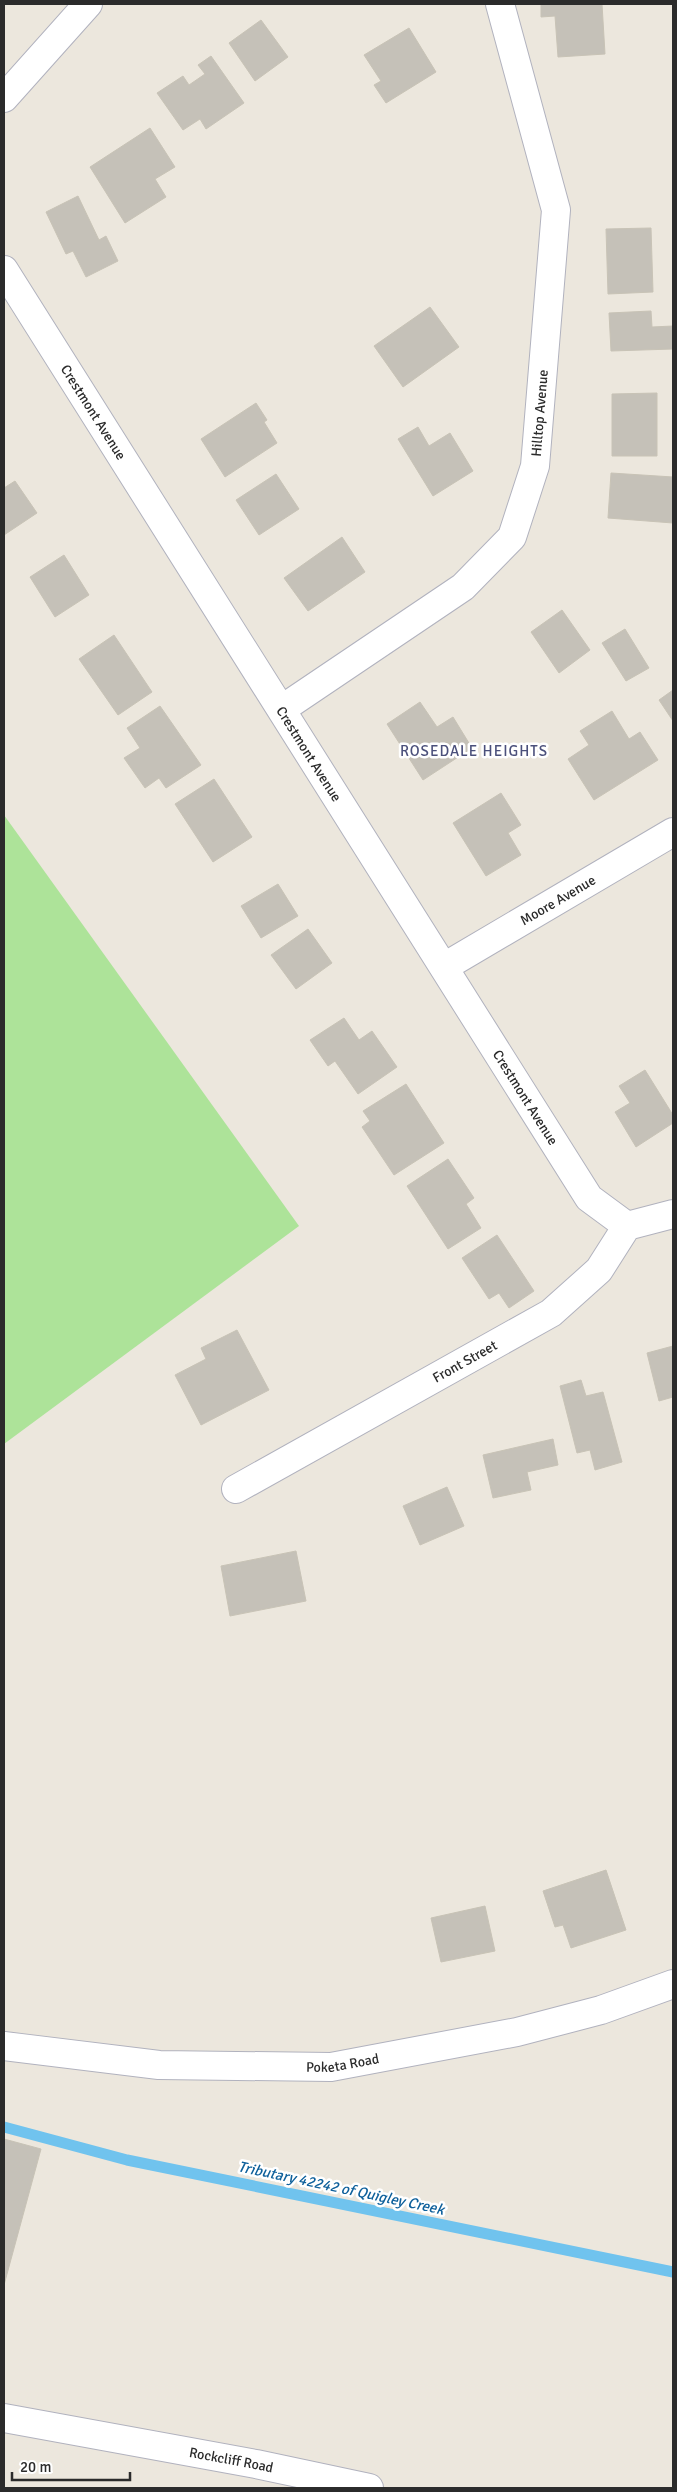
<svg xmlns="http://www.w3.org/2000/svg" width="677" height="2492" font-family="Signika,sans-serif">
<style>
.green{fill:#ade399}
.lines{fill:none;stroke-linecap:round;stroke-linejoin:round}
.stream{stroke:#70c3ee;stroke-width:11}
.building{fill:#c5c1b8;stroke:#c8c3b6}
.street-casing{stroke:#b1b2be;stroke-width:30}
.secondary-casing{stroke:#b1b2be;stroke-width:30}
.street{stroke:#fff;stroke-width:28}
.secondary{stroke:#fff;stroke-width:28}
.labels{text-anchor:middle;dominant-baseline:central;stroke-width:5;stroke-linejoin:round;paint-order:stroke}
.street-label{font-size:14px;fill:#2b2b2b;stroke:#fff}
.neighbourhood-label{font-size:15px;letter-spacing:1px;fill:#4b507b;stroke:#fff}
.water-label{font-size:15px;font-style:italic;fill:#0e609b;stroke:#fff}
</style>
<rect width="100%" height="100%" fill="#ece7dd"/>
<path class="green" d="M4 815 299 1226 4 1444Z"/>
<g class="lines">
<path class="stream" d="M4 2127 127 2160 673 2272"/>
</g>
<path class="building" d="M541 4H602L605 54 558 57 555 16 541 17Z
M261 20 288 57 255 81 229 43Z
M409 28 436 72 386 103 374 85 381 81 364 55Z
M211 56 244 103 206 129 200 119 183 130 157 93 183 76 189 85 205 74 198 65Z
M150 128 175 167 155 179 166 197 125 223 90 167Z
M78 196 99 240 106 236 118 261 86 277 73 251 66 254 46 212Z
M651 228 653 292 608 294 606 229Z
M430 307 459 347 403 387 374 346Z
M651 311 652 327 673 326V349L611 351 609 313Z
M657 393V456H612V394Z
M256 403 267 420 264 422 277 443 225 477 201 439Z
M418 427 429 446 450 433 473 471 433 496 398 439Z
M611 473 673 477V523L608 518Z
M276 474 299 509 259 535 236 500Z
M15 481 37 513 4 535V488Z
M342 537 365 572 308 611 284 578Z
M64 555 89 595 55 617 30 577Z
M562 610 590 650 559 673 531 632Z
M625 629 649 668 626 681 602 643Z
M114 635 152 692 118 715 79 659Z
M673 690V721L659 700Z
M420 702 437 727 453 717 472 748 423 780 387 724Z
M160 706 201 765 166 788 159 778 145 788 124 758 140 748 127 728Z
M612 711 629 739 640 732 658 760 594 800 568 759 589 745 580 731Z
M214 779 252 837 213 862 175 804Z
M501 793 521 825 508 833 521 855 486 876 453 823Z
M278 884 298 916 261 938 241 906Z
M308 929 332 963 296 989 271 955Z
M344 1018 359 1040 372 1031 397 1067 358 1094 335 1061 328 1066 310 1040Z
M645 1070 673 1115V1123L636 1147 615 1112 630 1103 619 1086Z
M406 1084 444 1143 394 1175 362 1127 370 1121 363 1111Z
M448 1159 474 1198 466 1204 481 1228 448 1249 407 1186Z
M497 1235 534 1291 509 1308 499 1293 489 1299 462 1258Z
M237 1330 269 1390 201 1425 175 1375 206 1359 201 1348Z
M673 1346V1397L659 1401 647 1353Z
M581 1380 586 1396 603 1392 622 1462 595 1470 590 1450 577 1453 560 1386Z
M553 1439 558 1465 527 1472 531 1490 493 1498 483 1455Z
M447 1487 464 1526 420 1545 403 1506Z
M296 1551 306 1601 230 1616 221 1566Z
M606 1870 626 1930 571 1948 563 1925 555 1927 543 1891Z
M485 1906 495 1951 441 1962 431 1918Z
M4 2139 41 2149 4 2285Z"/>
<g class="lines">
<defs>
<g id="street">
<path d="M4 98 88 4"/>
<path id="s1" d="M4 270 589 1198 627 1226"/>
<path id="s2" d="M282 709 463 587 512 537 535 466 556 210 500 4"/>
<path id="s3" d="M444 967 673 832"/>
<path id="s4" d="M236 1489 551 1313 599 1270 627 1226 673 1214"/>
<path id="s5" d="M4 2418 256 2464 369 2488"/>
</g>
<g id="secondary">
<path id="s6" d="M4 2046 159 2065 331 2067 517 2032 601 2010 673 1984"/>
</g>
</defs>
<use href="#street" class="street-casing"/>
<use href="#secondary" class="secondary-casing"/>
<use href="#street" class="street"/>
<use href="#secondary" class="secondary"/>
</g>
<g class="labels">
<g class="street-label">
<text stroke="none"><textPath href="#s1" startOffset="168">Crestmont Avenue</textPath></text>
<text stroke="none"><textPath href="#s2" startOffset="416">Hilltop Avenue</textPath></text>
<text stroke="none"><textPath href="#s1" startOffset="572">Crestmont Avenue</textPath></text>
<text stroke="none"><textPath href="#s3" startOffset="132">Moore Avenue</textPath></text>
<text stroke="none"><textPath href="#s1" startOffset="978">Crestmont Avenue</textPath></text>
<text stroke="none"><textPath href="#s4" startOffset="262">Front Street</textPath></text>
<text stroke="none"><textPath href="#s6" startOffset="340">Poketa Road</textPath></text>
<text stroke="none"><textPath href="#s5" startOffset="231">Rockcliff Road</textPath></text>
</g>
<g class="neighbourhood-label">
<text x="474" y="751">ROSEDALE HEIGHTS</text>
</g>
<g class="water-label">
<text transform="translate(341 2188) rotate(12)">Tributary 42242 of Quigley Creek</text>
</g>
</g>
<rect width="677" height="2492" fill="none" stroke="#2b2b2b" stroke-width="10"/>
<path d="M12 2472v8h118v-8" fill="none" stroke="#2b2b2b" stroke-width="2.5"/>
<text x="20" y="2472" font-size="15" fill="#2b2b2b" stroke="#ffffff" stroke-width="4" paint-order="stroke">20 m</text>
</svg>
